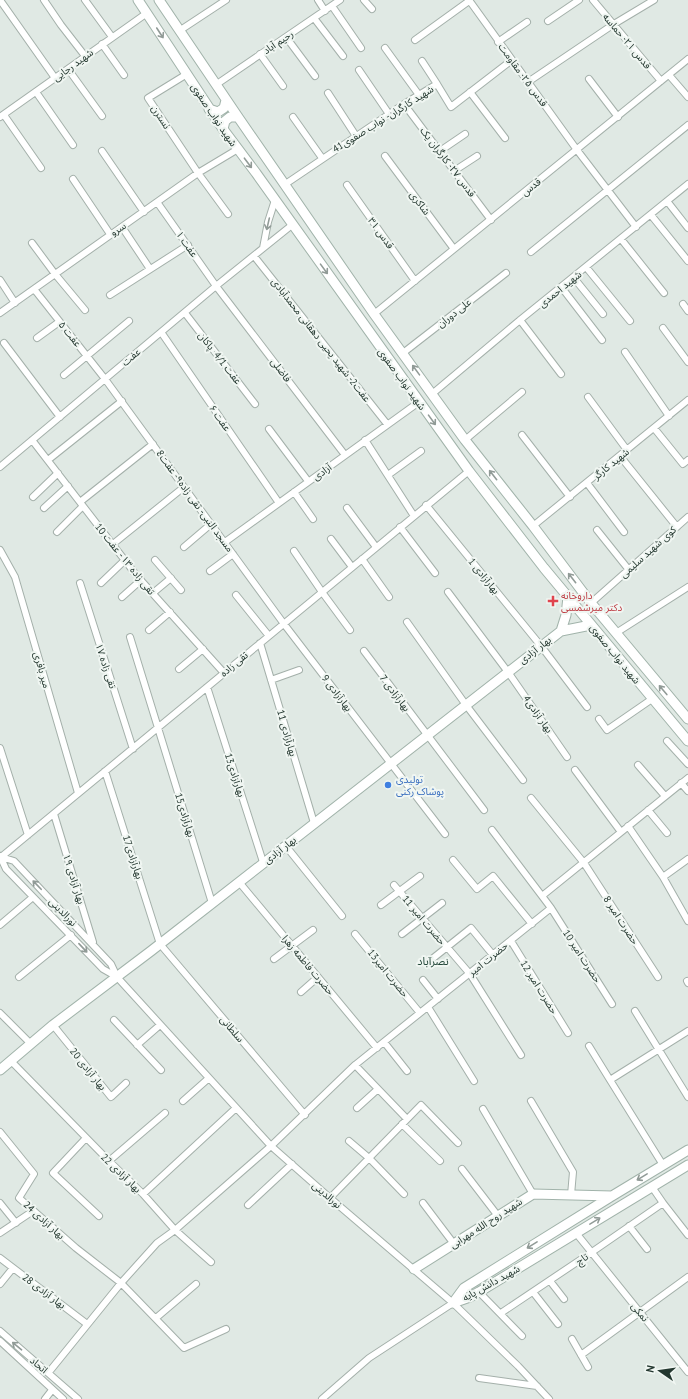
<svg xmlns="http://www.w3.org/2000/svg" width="688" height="1399" font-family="'PT Sans','Noto Sans Arabic',sans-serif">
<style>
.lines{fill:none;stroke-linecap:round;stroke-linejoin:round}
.street-casing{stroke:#a4b0aa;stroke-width:8}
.secondary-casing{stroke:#a1b3aa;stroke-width:11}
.street{stroke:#fff;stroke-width:6}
.secondary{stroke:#fff;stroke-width:9}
.oneway{stroke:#919b97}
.health-dot{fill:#e0444e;stroke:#f0f6f2;stroke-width:1.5}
.shop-dot{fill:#3f7fe0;stroke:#f0f6f2;stroke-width:1.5}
.labels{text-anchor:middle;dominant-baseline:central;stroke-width:4;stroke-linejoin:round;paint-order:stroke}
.street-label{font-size:10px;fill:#23372f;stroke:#f0f6f2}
.health-label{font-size:10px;fill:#be3a42;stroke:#f0f6f2;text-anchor:start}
.shop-label{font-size:10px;fill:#366cbe;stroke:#f0f6f2;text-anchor:start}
.neighbourhood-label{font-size:11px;fill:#224638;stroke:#f0f6f2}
</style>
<rect width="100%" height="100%" fill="#e0e9e4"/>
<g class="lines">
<defs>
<path id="street" d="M0 0 55 78
M44 0 61 25 85 56
M85 0 112 37
M318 0 325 11
M364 0 372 9
M469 0 577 150 636 227
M593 0 661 81
M332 6 361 48
M314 18 343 56
M548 21 579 0
M179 31 226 0
M286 37 315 76
M415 40 469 1
M498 42 527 22
M102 44 124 75
M385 48 419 95
M260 54 283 86
M422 61 437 84
M68 69 102 116
M359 70 389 114
M187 74 148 98 198 173 228 214
M669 75 688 97
M589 79 618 117
M528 82 614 24 654 0
M217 84 340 0
M36 92 73 145
M470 92 505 138
M328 93 356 136
M404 104 491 220
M4 115 41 168
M0 117 147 13
M293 117 322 158
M102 151 144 212
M440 151 465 134
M385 156 454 249
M454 171 477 156
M73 179 110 234
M284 185 404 104 437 84 451 107 512 60
M347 185 415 281
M667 201 688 228
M157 202 216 286 345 455
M651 215 688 261
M122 227 150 269
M621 239 664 293
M32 243 55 274 85 310
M263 248 268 222 275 200
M531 252 688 125
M254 256 387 424
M586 267 630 321
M574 278 603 314
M0 280 15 303
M562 288 602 340
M34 289 105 379 284 624 445 834
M110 295 188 245
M683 304 688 311
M0 313 198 173 238 149
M185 313 255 404
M374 314 688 59
M520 320 561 374
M663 328 688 362
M161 332 279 503
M37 338 59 322
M4 343 60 417
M625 352 669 416
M403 353 506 273
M64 375 129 321
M432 394 520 320 688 184
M588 397 627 450
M654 428 683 464 688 460
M269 429 308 481
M522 435 570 497
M32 440 137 576 224 673
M365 440 414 516
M465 440 522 392
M620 456 677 527
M48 460 122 401
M0 467 216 286 292 225
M388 475 421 451
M587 483 624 532
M294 492 313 519
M33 497 58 473
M80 502 153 444
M426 505 541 646 587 707
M44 508 68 486
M347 508 376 547
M533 526 688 400
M400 527 435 573
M597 530 629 570
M57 532 83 506
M331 539 352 567
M225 542 419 402
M113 544 184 487
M184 547 211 524
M0 550 15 577 78 793
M294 551 322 592 350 630
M362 559 389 597
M155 560 181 590
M210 571 233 554
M80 583 133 749
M101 583 125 560
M448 592 508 672 567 757
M153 593 171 578
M236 595 269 636
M122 597 141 580
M591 603 688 517
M407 622 466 705 523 780
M149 630 170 612
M616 633 688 587
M130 637 212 903
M260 643 314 823
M364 651 484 810
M179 669 203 649
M271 680 299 670
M207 687 263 862
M599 719 607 730 652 699
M667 741 688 764
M0 748 28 835
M638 765 665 796
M575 770 621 832
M105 771 160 944 305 1115
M681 783 688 791
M531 798 584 863 658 977
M648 810 667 833
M54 814 93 942
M628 826 663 877 688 921
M492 830 542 896
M285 845 342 916
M0 856 6 869 103 969 117 977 271 1146 330 1198 453 1303 518 1366 549 1399
M1 857 14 861 111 964 117 977
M0 858 469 471
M453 860 477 889 493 876 532 924
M663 877 688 859
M239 882 377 1048
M394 885 470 974 521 1055
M381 905 420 876
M551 908 612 1004
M0 925 33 897
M355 934 420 1013
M402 934 442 903
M511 941 568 1033
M274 959 313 930
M427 963 471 928 493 955
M19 977 71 935
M423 980 438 999
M687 981 688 983
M301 992 318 977
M428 1007 474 1081
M635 1011 688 1097
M0 1013 31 1044
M114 1020 161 1070
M53 1025 111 1097 126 1083
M384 1042 407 1071
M137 1045 160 1025
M589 1046 610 1080
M11 1061 109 1161 143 1194 236 1108
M355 1065 407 1119
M183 1101 209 1078
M531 1101 573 1172 571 1195
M357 1108 378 1089
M483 1109 533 1194
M402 1124 440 1161
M0 1132 34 1174 19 1198 76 1248 121 1283 184 1348 226 1329
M86 1138 53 1173 99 1216
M349 1141 369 1158 404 1194
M109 1161 165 1113
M663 1165 610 1080 688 1031
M462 1169 498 1216
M652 1187 663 1203 688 1235
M143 1194 175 1230 211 1262
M330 1198 421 1105 458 1143
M0 1203 16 1223
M423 1203 454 1244
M248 1205 292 1164
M629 1226 647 1249
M0 1233 33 1211
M576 1233 688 1372
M0 1258 87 1324
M550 1281 564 1299
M0 1284 13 1268
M479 1292 522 1336
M533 1292 558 1324
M501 1313 592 1252 663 1203
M156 1318 196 1284
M0 1331 78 1399
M572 1339 588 1367
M0 1341 63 1399
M581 1355 688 1277
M49 1372 121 1283 157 1243 175 1230 271 1146 355 1065 551 908 542 896 688 778
M479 1378 537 1386
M45 1399 52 1390
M322 1399 369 1358 453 1303"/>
<path id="secondary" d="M138 0 223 129 256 173 469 471 544 568 688 741
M159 0 238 117 374 314 465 440 533 526 591 603 688 719
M209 109 218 112 224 108 226 100
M223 129 225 121 230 117H238
M561 631 566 615 568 597
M0 1070 53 1025 151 951 561 631 591 625
M414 1269 533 1194 612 1196
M453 1303 464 1288 612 1196 688 1150
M453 1303 470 1297 479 1292 688 1165"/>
</defs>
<use href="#street" class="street-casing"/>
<use href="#secondary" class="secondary-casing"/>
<use href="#street" class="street"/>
<use href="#secondary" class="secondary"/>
</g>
<defs><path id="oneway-shaft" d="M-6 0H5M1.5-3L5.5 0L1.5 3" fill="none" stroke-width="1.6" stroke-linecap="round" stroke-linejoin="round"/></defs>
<g class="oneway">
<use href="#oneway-shaft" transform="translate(160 33) rotate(57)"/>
<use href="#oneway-shaft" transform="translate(248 163) rotate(53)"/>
<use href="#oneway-shaft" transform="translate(268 224) rotate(103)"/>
<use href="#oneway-shaft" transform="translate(324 269) rotate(54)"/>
<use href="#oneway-shaft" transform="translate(416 370) rotate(-126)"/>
<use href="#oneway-shaft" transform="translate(432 420) rotate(54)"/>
<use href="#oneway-shaft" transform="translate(493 475) rotate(-128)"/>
<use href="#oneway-shaft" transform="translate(572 578) rotate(-128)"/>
<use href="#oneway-shaft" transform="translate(663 690) rotate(-130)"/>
<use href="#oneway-shaft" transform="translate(37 885) rotate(-134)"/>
<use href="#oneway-shaft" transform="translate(83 948) rotate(47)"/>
<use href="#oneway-shaft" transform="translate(642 1177) rotate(149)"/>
<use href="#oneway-shaft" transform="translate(595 1221) rotate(-31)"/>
<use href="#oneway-shaft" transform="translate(532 1245) rotate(148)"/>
<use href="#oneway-shaft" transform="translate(17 1346) rotate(-140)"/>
</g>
<path class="health-dot" d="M551 595h4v4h4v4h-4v4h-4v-4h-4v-4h4z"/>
<circle class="shop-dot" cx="388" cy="785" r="4"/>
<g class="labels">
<g class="street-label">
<text transform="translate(627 41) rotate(50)">قدس ۲۱- حماسه</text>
<text transform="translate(278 42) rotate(-34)">رحیم آباد</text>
<text transform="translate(73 65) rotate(-36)">شهید رجایی</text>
<text transform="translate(523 75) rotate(54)">قدس ۲۵- مقاومت</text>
<text transform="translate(214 115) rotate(56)">شهید نواب صفوی</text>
<text transform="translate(161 117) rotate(57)">نسترن</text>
<text transform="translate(383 119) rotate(-32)">شهید کارگران- نواب صفوی41</text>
<text transform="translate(448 162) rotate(53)">قدس ۲۷- کارگران یک</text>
<text transform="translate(531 187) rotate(-39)">قدس</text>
<text transform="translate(420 203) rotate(53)">شاکری</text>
<text transform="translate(118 229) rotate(-33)">سرو</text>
<text transform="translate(381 233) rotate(54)">قدس ۳۱</text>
<text transform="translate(187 244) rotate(55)">عفت ۱</text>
<text transform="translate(560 289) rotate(-39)">شهید احمدی</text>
<text transform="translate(454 313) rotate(-38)">علی دوران</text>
<text transform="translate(70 334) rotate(51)">عفت ۵</text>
<text transform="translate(321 340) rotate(52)">عفت2- شهید یحیی دهقانی محمدآبادی</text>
<text transform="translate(131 357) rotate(-40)">عفت</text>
<text transform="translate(220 358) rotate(52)">عفت 4/1- پاکان</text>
<text transform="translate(281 370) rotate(53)">فاضلی</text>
<text transform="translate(402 379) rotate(54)">شهید نواب صفوی</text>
<text transform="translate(220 418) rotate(55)">عفت ۶</text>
<text transform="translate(611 464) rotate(-39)">شهید کارگر</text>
<text transform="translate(322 472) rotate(-36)">آزادی</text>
<text transform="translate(195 501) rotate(54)">مسجد النبی- تقی زاده۹- عفت8</text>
<text transform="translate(648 552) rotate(-42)">کوی شهید سلیمی</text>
<text transform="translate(125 559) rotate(51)">تقی زاده ۱۳ - عفت 10</text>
<text transform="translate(484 576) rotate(51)">بهارآزادی 1</text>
<text transform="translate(535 650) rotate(-38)">بهار آزادی</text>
<text transform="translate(615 654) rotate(51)">شهید نواب صفوی</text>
<text transform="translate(234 664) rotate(-40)">تقی زاده</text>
<text transform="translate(106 666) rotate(72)">تقی زاده ۱۷</text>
<text transform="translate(42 670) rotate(74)">میر بافری</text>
<text transform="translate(337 693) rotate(53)">بهارآزادی 9</text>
<text transform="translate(395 693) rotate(53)">بهارآزادی 7</text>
<text transform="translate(538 714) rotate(55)">بهار آزادی4</text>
<text transform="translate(287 733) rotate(74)">بهارآزادی 11</text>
<text transform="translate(235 775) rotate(72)">بهارآزادی13</text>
<text transform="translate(185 815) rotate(73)">بهارآزادی15</text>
<text transform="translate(280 850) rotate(-38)">بهار آزادی</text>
<text transform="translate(133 857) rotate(72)">بهارآزادی17</text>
<text transform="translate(74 879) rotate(73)">بهار آزادی ۱۹</text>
<text transform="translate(63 912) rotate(46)">نورالدینی</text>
<text transform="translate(424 920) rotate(50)">حضرت امیر 11</text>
<text transform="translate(621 920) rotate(57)">حضرت امیر 8</text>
<text transform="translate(582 956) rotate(57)">حضرت امیر 10</text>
<text transform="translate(488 959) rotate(-39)">حضرت امیر</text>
<text transform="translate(308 965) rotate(50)">حضرت فاطمه زهرا</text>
<text transform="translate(388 973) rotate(51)">حضرت امیر13</text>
<text transform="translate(539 987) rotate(58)">حضرت امیر 12</text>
<text transform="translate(232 1029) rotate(50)">سلطانی</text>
<text transform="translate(88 1069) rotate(51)">بهار آزادی 20</text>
<text transform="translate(121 1173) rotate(44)">بهار آزادی 22</text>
<text transform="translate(327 1195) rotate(41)">نورالدینی</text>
<text transform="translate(44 1220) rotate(42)">بهار آزادی 24</text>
<text transform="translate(486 1223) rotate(-33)">شهید روح الله مهرابی</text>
<text transform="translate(582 1259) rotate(-34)">تاچ</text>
<text transform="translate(491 1283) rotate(-29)">شهید دانش پایه</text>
<text transform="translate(44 1291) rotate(37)">بهار آزادی 28</text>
<text transform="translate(640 1312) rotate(51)">نمکی</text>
<text transform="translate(39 1365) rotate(40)">اتحاد</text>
</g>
<g class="health-label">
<text x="561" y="595">داروخانه<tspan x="561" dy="12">دکتر میرشمسی</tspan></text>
</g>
<g class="shop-label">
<text x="396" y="779">تولیدی<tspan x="396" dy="12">پوشاک رکنی</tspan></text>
</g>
<g class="neighbourhood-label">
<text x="433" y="961">نصرآباد</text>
</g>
</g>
<g transform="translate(660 1371) rotate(283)" stroke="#f0f6f2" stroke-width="3" paint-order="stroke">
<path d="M0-3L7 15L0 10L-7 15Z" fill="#23372f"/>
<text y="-6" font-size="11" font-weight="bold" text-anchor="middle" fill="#23372f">N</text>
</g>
</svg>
